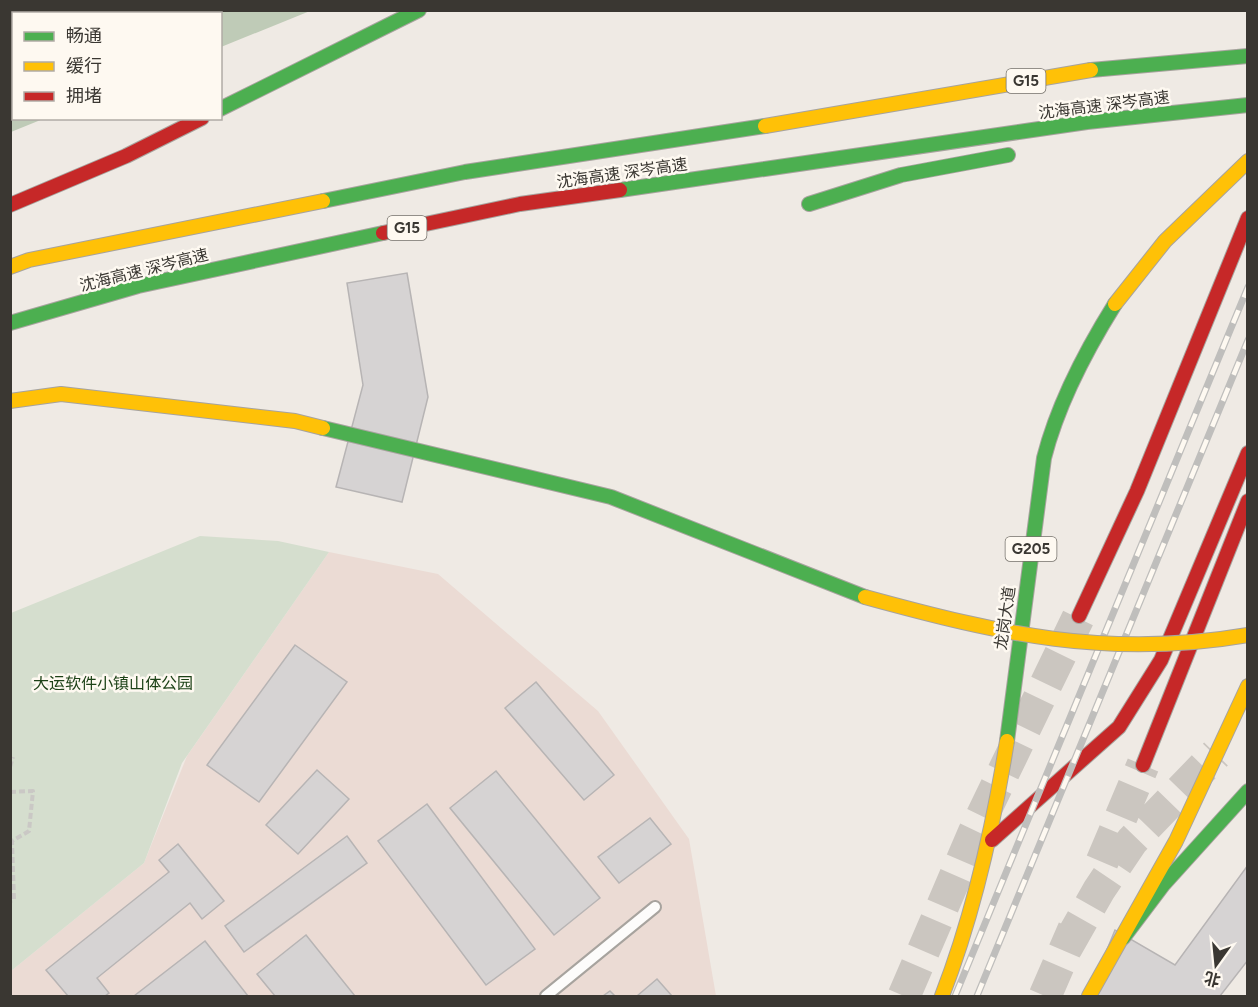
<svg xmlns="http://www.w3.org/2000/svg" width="1258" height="1007" font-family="Figtree,'Noto Sans SC',sans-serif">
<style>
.commercial{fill:#ebdbd4}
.green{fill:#d5dece}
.forest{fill:#bfcbb7}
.building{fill:#d6d3d3;stroke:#b7b4b4;stroke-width:1.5}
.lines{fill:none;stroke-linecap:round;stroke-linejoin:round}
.highway-tunnel{stroke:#cbc6c0;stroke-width:33;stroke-dasharray:33 16;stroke-linecap:butt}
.lane-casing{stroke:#a7a39e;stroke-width:14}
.fast-casing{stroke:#a7a39e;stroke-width:16}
.slow-casing{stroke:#a7a39e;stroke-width:16}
.jam-casing{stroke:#a7a39e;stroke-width:16}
.path{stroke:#cac8c5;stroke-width:4;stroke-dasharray:6 3;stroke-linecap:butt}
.lane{stroke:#fdfcfb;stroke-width:10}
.fast{stroke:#4caf50;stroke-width:14}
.slow{stroke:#ffc107;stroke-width:14}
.jam{stroke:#c62828;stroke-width:14}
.rail-casing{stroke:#bfbebc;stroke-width:7}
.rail{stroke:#fef9f1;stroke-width:4.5;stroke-dasharray:14;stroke-linecap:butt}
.slow-bridge-casing{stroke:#a7a39e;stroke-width:16;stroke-linecap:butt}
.slow-bridge{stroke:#ffc107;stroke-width:14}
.labels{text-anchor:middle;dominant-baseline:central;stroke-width:5;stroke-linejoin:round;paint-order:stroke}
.shield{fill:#fef9f1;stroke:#75716b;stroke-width:1.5}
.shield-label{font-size:15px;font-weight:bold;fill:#3a3732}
.street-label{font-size:16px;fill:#3a3732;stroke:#fef9f1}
.park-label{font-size:16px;fill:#1d4217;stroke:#fef9f1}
</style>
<rect width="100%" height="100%" fill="#efeae4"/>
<path class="commercial" d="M329 552 438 574 598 711 689 839 716 996H11V971L144 863 187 756Z"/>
<path class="green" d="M200 536 278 541 329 552 182 763 144 863 11 971V613Z"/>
<path class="forest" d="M11 10H310V11L221 47 220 14H14V118L43 119 11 132Z"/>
<path class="building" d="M407 273 428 397 402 502 336 487 363 385 347 283Z
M295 645 347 682 259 802 207 765Z
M536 682 614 775 584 800 505 708Z
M317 770 349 799 298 854 266 825Z
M496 771 600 898 554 935 450 808Z
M427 804 535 949 486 985 378 841Z
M650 818 671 844 619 883 598 857Z
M347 836 367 863 244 952 225 926Z
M178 844 224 901 202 919 190 903 97 978 109 993 105 996H68L46 970 169 872 159 860Z
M1248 865V960L1220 996H1088L1115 930 1175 965Z
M306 935 355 996H275L257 974Z
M205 941 248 996H134Z
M657 979 672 996H637Z
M610 991 615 996H603Z"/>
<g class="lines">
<path class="highway-tunnel" d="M1102 862 1143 765
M1066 948 1099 890 1132 841 1216 754
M904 996 974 833 1078 618
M1045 996 1074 929"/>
<defs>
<path id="lane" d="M546 996 655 907"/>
<path id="fast" d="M1091 70 1248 56
M220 109 419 10
M620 190 1087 122 1248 105
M323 201 465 172 765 126
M809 204 901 175 1008 155
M10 323 138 286 383 233
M323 428 611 497 865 597
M1007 741 1044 458C1058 403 1085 352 1115 304
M1123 938 1163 885 1248 791"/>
<path id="slow" d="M765 126 1091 70
M10 267 29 260 323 201
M1115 304 1165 241 1248 161
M10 401 61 394 295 421 323 428
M942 996C974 913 993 829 1007 741
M1089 996 1176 841 1248 686"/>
<path id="jam" d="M10 205 126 156 202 118
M383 233 520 204 620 190
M1079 616 1137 491 1248 218
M1143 765 1248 501
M992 840 1119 727 1161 660 1248 453"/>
</defs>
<use href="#lane" class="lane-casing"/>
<use href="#fast" class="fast-casing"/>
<use href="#slow" class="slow-casing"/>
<use href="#jam" class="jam-casing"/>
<path class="path" d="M10 767 13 757
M10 792 33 791 29 831 12 841 14 900 10 901"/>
<use href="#lane" class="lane"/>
<use href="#fast" class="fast"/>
<use href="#slow" class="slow"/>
<use href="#jam" class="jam"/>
<defs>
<path id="rail" d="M955 996 1248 287
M977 996 1248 340"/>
</defs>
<use href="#rail" class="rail-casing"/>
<use href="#rail" class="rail"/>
<defs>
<path id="slow-bridge" d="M865 597C1000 634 1108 659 1248 635"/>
</defs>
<use href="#slow-bridge" class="slow-bridge-casing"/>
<use href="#slow-bridge" class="slow-bridge"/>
</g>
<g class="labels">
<g class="shield">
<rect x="1006.5" y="69" width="39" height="24" rx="4.5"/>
<rect x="387.5" y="216" width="39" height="24" rx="4.5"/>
<rect x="1005.5" y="537" width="51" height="24" rx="4.5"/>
</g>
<g class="shield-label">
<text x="1026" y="81">G15</text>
<text x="407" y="228">G15</text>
<text x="1031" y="549">G205</text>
</g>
<g class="street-label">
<text transform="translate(1104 105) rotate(-7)">沈海高速 深岑高速</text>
<text transform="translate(622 173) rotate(-8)">沈海高速 深岑高速</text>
<text transform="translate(144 270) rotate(-14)">沈海高速 深岑高速</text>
<text transform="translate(1005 618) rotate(-82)">龙岗大道</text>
</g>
<g class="park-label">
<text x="113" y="683">大运软件小镇山体公园</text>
</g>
</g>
<rect width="1258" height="1007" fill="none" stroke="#3a3732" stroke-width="24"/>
<rect x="12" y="12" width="210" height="108" fill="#fef9f1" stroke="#b0aba5" stroke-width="1.5"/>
<rect x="24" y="32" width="30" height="9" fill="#4caf50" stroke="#b0aba5" stroke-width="1.5"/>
<text x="66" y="42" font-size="18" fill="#3a3732">畅通</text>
<rect x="24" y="62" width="30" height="9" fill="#ffc107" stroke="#b0aba5" stroke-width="1.5"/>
<text x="66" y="72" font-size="18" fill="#3a3732">缓行</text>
<rect x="24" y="92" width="30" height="9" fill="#c62828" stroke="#b0aba5" stroke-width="1.5"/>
<text x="66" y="102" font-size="18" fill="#3a3732">拥堵</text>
<g transform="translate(1216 965) rotate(195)" stroke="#fef9f1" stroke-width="4.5" paint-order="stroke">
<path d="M0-4.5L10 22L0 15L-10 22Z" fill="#3a3732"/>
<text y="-9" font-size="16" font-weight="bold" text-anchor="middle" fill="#3a3732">北</text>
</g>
</svg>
